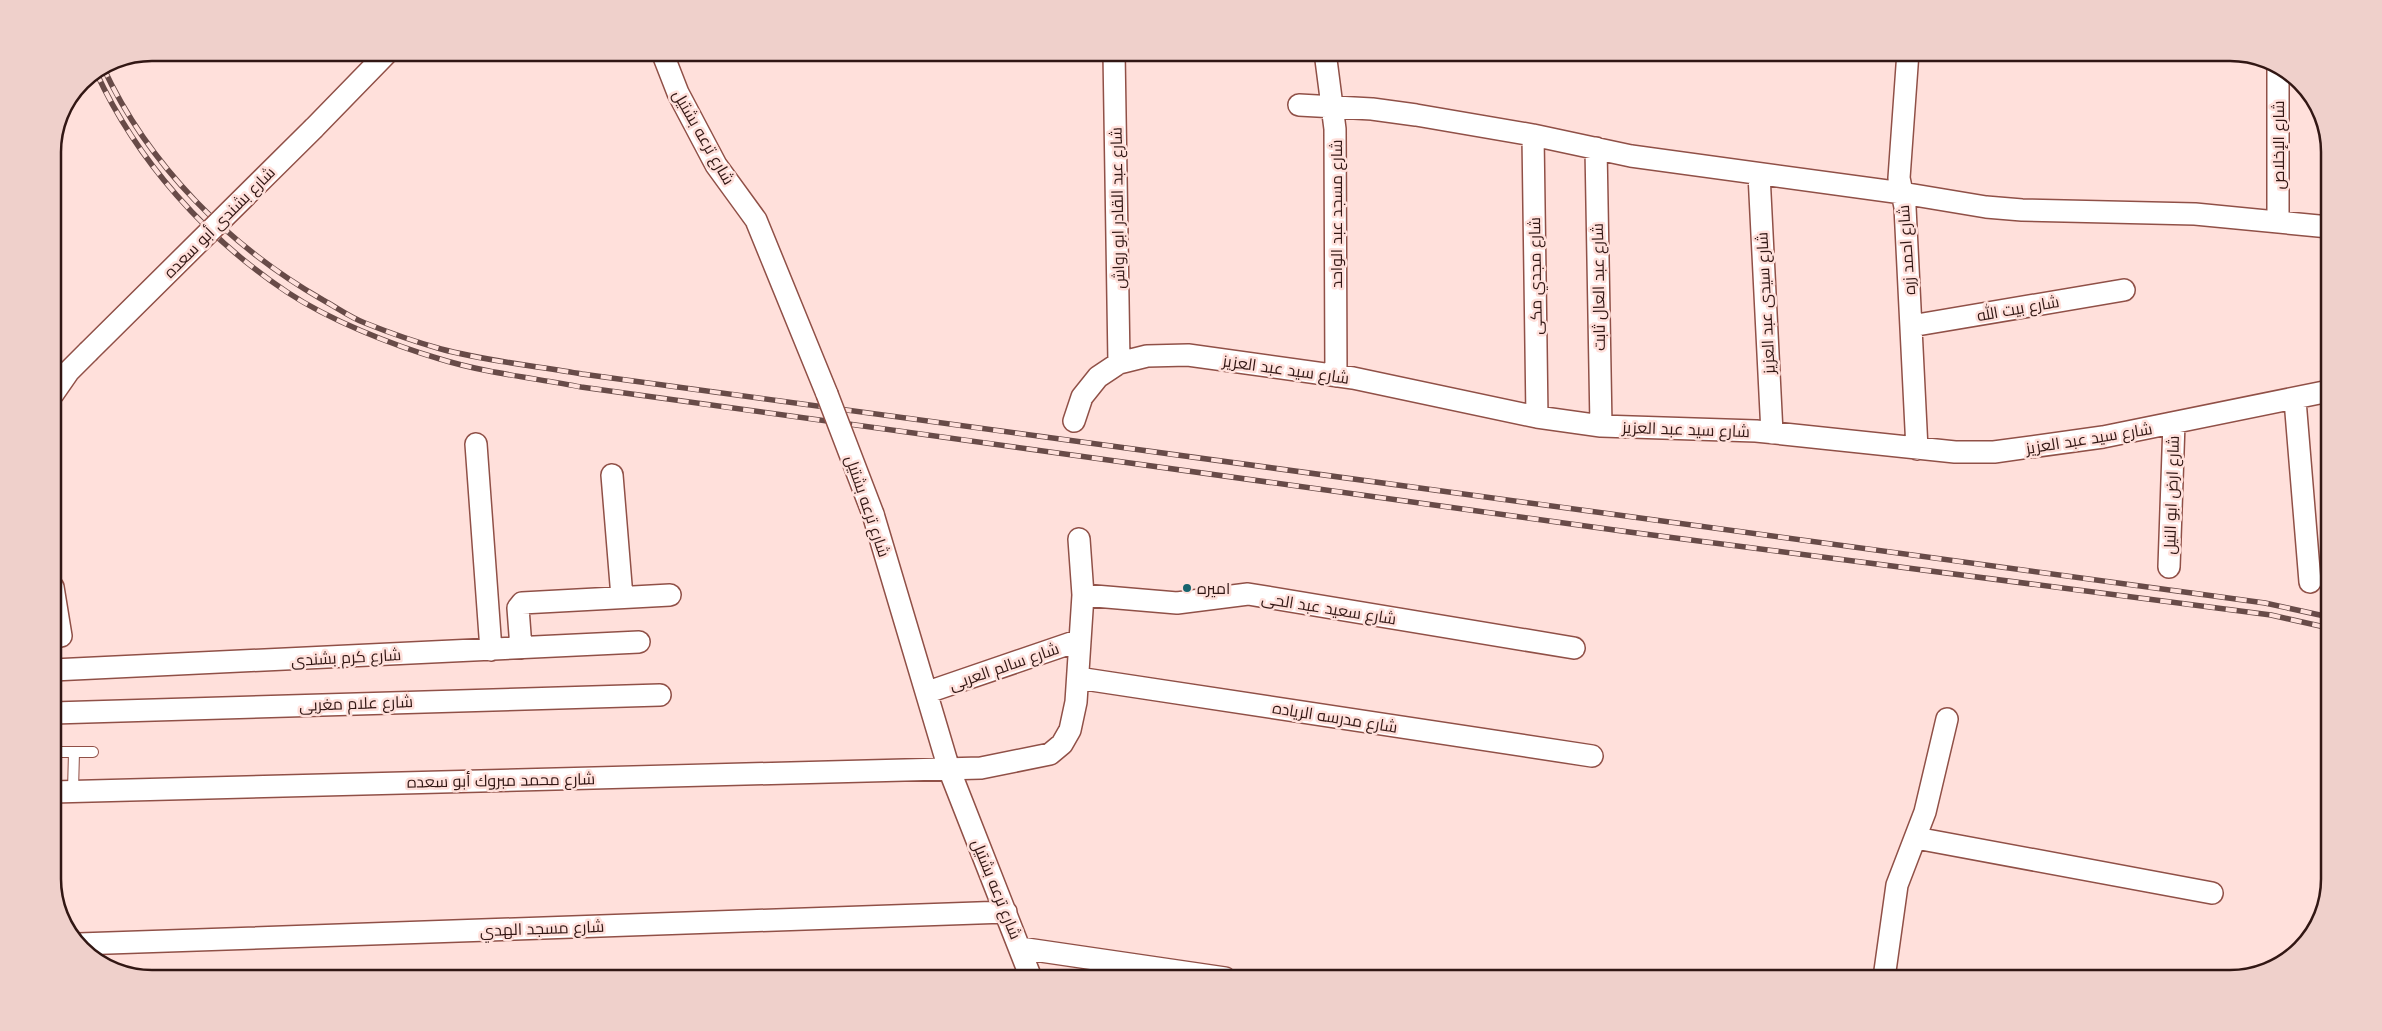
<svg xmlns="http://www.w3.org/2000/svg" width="2382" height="1031" font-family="Inter,Cairo,sans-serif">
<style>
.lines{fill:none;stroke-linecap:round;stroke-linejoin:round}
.lane-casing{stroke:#905047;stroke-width:12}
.street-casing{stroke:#905047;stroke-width:24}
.lane{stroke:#fff;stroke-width:10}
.street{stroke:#fff;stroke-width:21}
.rail-casing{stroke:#684b48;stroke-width:5.5}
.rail{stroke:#ffe0db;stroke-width:4;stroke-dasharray:11;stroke-linecap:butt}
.street-bridge-casing{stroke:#905047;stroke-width:24;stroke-linecap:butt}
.street-bridge{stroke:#fff;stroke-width:21}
.poi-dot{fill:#17646e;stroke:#ffe0db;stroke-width:2}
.labels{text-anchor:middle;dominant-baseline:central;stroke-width:5;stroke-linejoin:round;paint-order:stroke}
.street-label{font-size:16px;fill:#321714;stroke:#ffe0db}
.poi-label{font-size:16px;fill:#321714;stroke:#ffe0db;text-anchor:start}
.rim{fill:none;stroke:#321714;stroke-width:2.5}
</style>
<rect width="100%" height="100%" fill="#ffe0db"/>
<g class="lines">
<defs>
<path id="lane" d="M53 752H93
M73 791 74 752"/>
<path id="street" d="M662 52 678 93 716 165 756 220 827 394
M1114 52 1119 363
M1325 52 1335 129 1336 376
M1908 52 1899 178 1905 207 1917 449
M2278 69V222
M1299 105 1372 109 1416 115 1533 135 1631 156 1902 193 1986 207 2022 210 2195 214 2329 227
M314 128 388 52
M1533 135 1537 417
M1596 148 1601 426
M1759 174 1772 433
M1911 326 2124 290
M53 394 69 371 88 352
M2295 400 2310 582
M1074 421 1082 397 1098 377 1119 363 1147 356 1188 355 1353 378 1537 417 1601 426 1756 431 1955 452H1994L2103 437 2329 391
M476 444 491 650
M612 475 622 597
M873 514 949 769 1031 978
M2169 567 2174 423
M53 587 61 636
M1083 595 1177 603 1248 594 1574 648
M521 648 518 608 522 603 670 595
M53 670 639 642
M1078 678 1592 756
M928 692 1080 640
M53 713 660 695
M53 792 981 768 1050 754 1062 744 1070 730 1076 702 1083 595 1079 539
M1916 838 2212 893
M79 944 1006 912
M1020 948 1225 978
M1884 978 1897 885 1925 812 1947 719"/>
</defs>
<use href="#lane" class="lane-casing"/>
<use href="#street" class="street-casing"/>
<use href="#lane" class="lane"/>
<use href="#street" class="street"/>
<defs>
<path id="rail" d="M103 67C148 165 230 247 323 300 336 307 351 318 365 323 390 333 416 342 441 349 486 361 536 366 582 374L2265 603 2329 617
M96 72C137 161 206 238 287 292 329 320 392 345 440 359 485 373 534 378 581 387L1629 532 2271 615 2329 628"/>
</defs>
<use href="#rail" class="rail-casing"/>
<use href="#rail" class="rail"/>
<defs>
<path id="street-bridge" d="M88 352 314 128
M827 394 873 514"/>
</defs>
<use href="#street-bridge" class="street-bridge-casing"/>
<use href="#street-bridge" class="street-bridge"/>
</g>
<circle class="poi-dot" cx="1187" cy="588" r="5"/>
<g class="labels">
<g class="street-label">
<text transform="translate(704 137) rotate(60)">شارع ترعه بشتيل</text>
<text transform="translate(2278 145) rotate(-90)">شارع الإخلاص</text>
<text transform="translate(1117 208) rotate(-91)">شارع عبد القادر ابو رواش</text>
<text transform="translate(1336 214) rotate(-90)">شارع مسجد عبد الواحد</text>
<text transform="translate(219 222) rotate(-45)">شارع بشندى أبو سعده</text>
<text transform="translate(1906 250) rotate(-94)">شارع احمد زره</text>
<text transform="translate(1535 276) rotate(-91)">شارع مجدي مكى</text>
<text transform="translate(1598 287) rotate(-91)">شارع عبد العال ثابت</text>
<text transform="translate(1765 303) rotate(-93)">شارع سيدى عبد العزيز</text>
<text transform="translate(2018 308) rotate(-10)">شارع بيت الله</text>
<text transform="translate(1286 369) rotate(8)">شارع سيد عبد العزيز</text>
<text transform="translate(1686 429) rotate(2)">شارع سيد عبد العزيز</text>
<text transform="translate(2089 438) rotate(-9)">شارع سيد عبد العزيز</text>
<text transform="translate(2171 495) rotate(-88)">شارع ارض ابو النيل</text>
<text transform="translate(868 506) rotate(71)">شارع ترعه بشتيل</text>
<text transform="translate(1329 608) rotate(9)">شارع سعيد عبد الحى</text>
<text transform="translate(346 657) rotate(-3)">شارع كرم بشندى</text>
<text transform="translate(1004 666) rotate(-19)">شارع سالم العربى</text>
<text transform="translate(356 703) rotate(-2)">شارع علام مغربى</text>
<text transform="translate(1335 717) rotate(9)">شارع مدرسه الرياده</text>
<text transform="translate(501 780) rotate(-1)">شارع محمد مبروك أبو سعده</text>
<text transform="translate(997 889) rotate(68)">شارع ترعه بشتيل</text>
<text transform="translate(542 928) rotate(-2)">شارع مسجد الهدي</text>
</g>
<g class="poi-label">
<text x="1197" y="588">اميره</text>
</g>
</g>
<path d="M0 0H2382V1031H0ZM152 61H2230A91 91 0 0 1 2321 152V879A91 91 0 0 1 2230 970H152A91 91 0 0 1 61 879V152A91 91 0 0 1 152 61Z" fill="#efd0cb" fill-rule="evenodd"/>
<path class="rim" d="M152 61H2230A91 91 0 0 1 2321 152V879A91 91 0 0 1 2230 970H152A91 91 0 0 1 61 879V152A91 91 0 0 1 152 61Z"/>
</svg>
